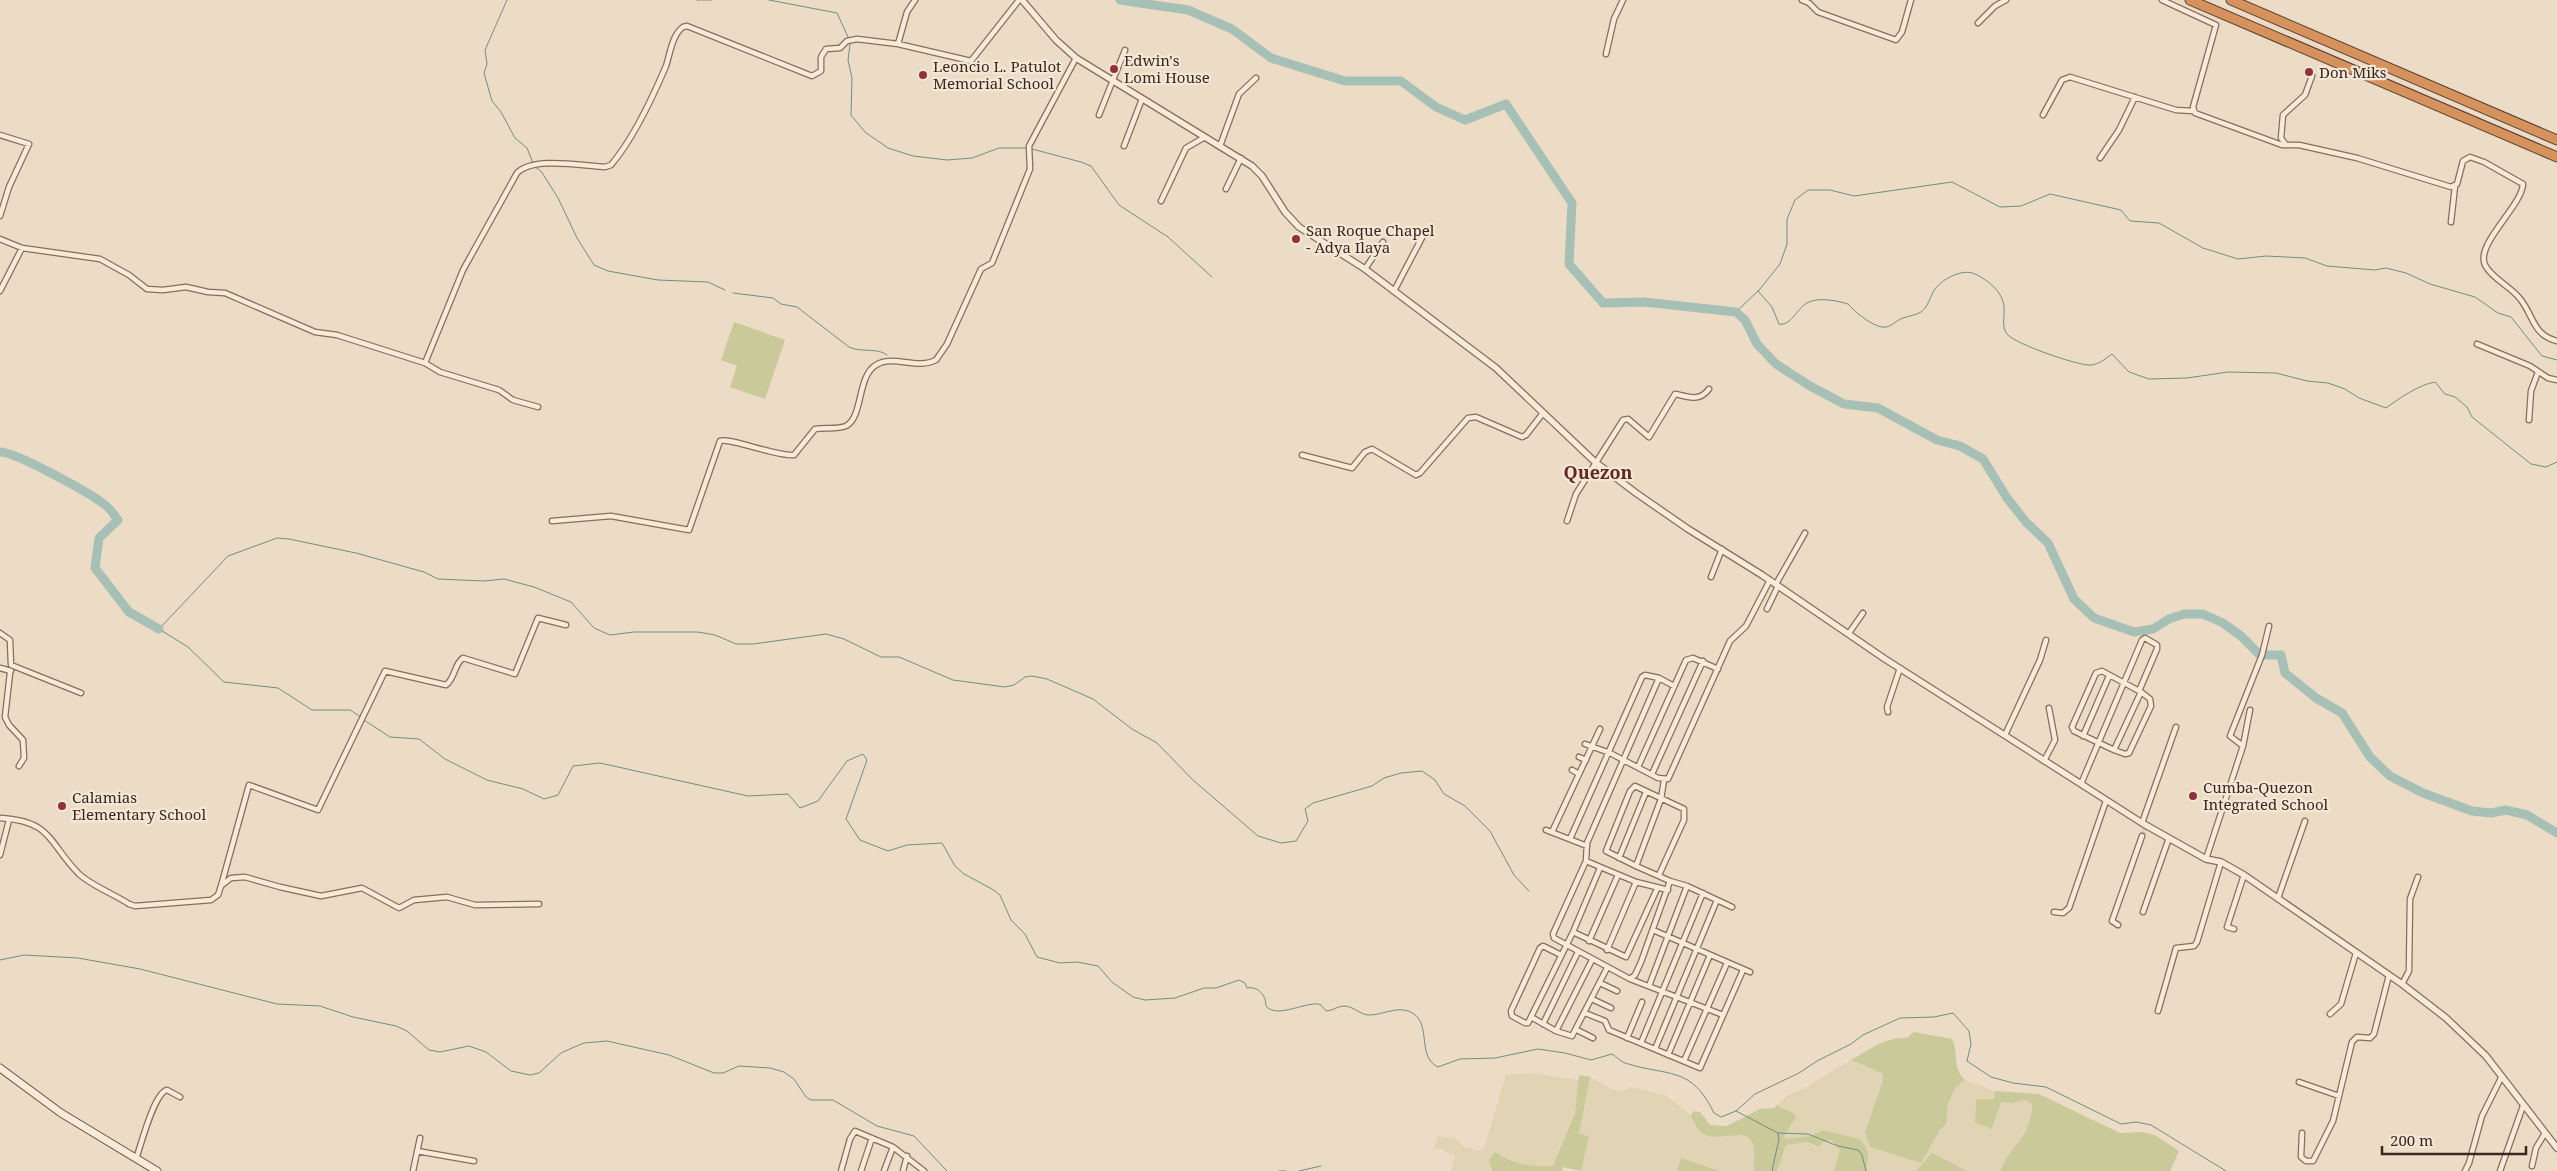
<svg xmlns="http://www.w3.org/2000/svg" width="2557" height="1171" font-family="'Noto Serif',serif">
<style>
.farmland{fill:#e1d4b4}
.green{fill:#cac99a}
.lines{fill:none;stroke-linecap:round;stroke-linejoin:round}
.stream{stroke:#6e8e82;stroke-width:1}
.river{stroke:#a7c0b6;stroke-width:9}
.minor-tunnel{stroke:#c8b8a5;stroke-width:4.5;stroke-dasharray:4.5 2;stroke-linecap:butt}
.minor-casing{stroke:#866e5d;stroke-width:7}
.tertiary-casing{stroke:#866e5d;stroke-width:8}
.secondary-casing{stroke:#684f40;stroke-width:9}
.motorway-casing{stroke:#543d31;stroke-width:11}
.minor{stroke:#f7ead9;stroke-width:4.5}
.tertiary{stroke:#f7ead9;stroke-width:5.5}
.secondary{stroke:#f7ead9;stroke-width:7}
.motorway{stroke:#d6925c;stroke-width:9}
.poi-dot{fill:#92303c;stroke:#f4e7d5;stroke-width:2}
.labels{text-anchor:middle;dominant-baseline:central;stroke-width:4.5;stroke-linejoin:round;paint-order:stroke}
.poi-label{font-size:15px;fill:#372820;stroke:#f4e7d5;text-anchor:start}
.quarter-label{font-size:18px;font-weight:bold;fill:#622721;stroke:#f4e7d5}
</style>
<rect width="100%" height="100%" fill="#ecdcc6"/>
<path class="farmland" d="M1851 1060 1882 1073 1883 1080 1865 1133 1921 1163 1940 1130 1946 1124 1948 1104 1955 1088 1965 1080 1995 1091 1994 1099H1976L1975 1123 1992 1129 2001 1101 2012 1103 2026 1100 2032 1104 2031 1118 2025 1137 2003 1162 2000 1171H1967L1932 1154 1916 1171H1867L1868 1164 1859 1139 1823 1130 1810 1136 1786 1139 1784 1136 1789 1128 1792 1112 1779 1107 1778 1104 1788 1095 1803 1089Z
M1532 1073 1579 1080 1575 1113 1553 1166 1539 1168 1519 1164 1495 1152 1490 1168 1492 1171H1451L1455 1155 1442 1151 1443 1149 1434 1148 1438 1136 1458 1139 1461 1145 1480 1151 1485 1145 1506 1075Z
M1590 1077 1611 1089 1623 1091 1631 1087 1665 1095 1691 1115 1694 1127 1719 1139 1730 1135 1744 1136 1752 1141 1755 1150 1754 1171H1720L1681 1158 1677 1171H1581L1589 1136 1579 1135Z
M1831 1140 1840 1150 1834 1171H1777L1786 1145 1807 1142 1819 1147 1821 1143Z"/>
<path class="green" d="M734 322 785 340 765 399 730 387 737 366 721 360Z
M1914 1032 1952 1039C1959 1053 1952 1068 1965 1080L1955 1088 1948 1104 1946 1124 1940 1130 1921 1163 1870 1147 1865 1133 1883 1080 1882 1073 1851 1060C1869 1050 1887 1036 1907 1038Z
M1579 1075 1590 1077 1579 1134 1589 1136 1581 1171 1563 1167 1562 1171H1492L1489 1160 1495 1152C1516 1165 1528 1167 1553 1166L1575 1113Z
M1995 1091 2039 1094 2120 1133 2142 1132 2155 1135 2179 1151 2170 1171H2000C2011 1143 2031 1140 2032 1104L2026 1100 2012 1103 2001 1102 1992 1129 1975 1123 1976 1099H1994Z
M1778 1104 1779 1107 1792 1112 1796 1117 1784 1136 1786 1139 1810 1136 1823 1130 1859 1139 1865 1145 1868 1153 1867 1171H1834L1840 1150 1831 1140 1821 1143 1820 1147 1807 1142 1786 1145 1777 1171H1754C1753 1162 1756 1152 1753 1144 1743 1120 1703 1158 1691 1115L1694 1111 1700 1112 1710 1125 1727 1126 1760 1109 1774 1108Z
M1932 1153 1967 1171H1916Z
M1681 1158 1720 1171H1677Z"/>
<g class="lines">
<path class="stream" d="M507 0 485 50 487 64 484 73 492 101 501 112 515 138 527 148 533 163
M697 0H711
M769 0 837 13 849 39
M850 44 848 60 852 78 851 115 865 132 888 148 913 156 947 160 972 158 999 148H1026
M1032 149 1081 162 1091 166 1119 205 1168 237 1212 277
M535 167 541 171 558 198 577 238 594 265 608 271 658 280 708 282 725 290
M1758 291 1772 307 1779 324C1791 327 1798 306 1809 302 1820 297 1838 301 1848 304 1855 312 1875 329 1886 327 1892 326 1897 320 1903 318 1909 316 1916 315 1921 312 1929 306 1930 296 1935 289 1942 279 1963 268 1975 274 1988 280 2003 292 2004 307 2005 316 2001 326 2007 334 2015 344 2074 364 2088 365 2097 366 2105 359 2112 354L2129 372 2149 379 2187 378 2228 372 2276 373 2307 381 2328 383 2345 389 2359 398 2386 408C2400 398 2418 385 2435 382L2445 394 2455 397 2467 407 2472 417 2531 464 2546 467 2557 462
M733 293 773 298 781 304 797 307 849 347C861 353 877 347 887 355
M1736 312 1760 289 1780 264 1787 244V219L1795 200 1808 190H1830L1854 196 1952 182 2000 207 2021 206 2050 194 2121 210 2130 221 2159 223 2203 248 2238 259 2266 256 2305 258 2327 266 2375 270 2386 268 2406 273 2430 284 2475 297 2498 313 2511 317 2542 356 2557 360
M361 717 350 710H312L278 688 224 682 188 647 159 629 228 556 277 538 289 539 356 553 424 572 438 579 484 581 504 579 534 587 571 602 594 628 610 635 634 632H698L715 635 736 644H753L826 634 844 639 881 657H899L953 680 1005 687 1014 685 1025 677 1032 676 1047 679 1093 699 1132 729 1157 743 1193 780 1258 836 1281 843 1296 841 1308 821 1305 809 1313 803 1372 786 1384 778 1401 773 1422 771 1435 780 1444 794 1465 806 1490 831 1514 875 1529 891
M364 720 390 737 419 739 445 759 487 780 523 789 544 799 558 795 573 766 600 763 748 796 788 794 800 808 818 801 847 761 863 754 867 760 846 819 860 840 888 851 907 845 942 843 955 866 964 874 992 889 1000 895 1011 920 1025 934 1037 957 1060 963 1077 962 1098 966 1112 982 1133 997 1145 1000 1175 998 1204 988H1216L1239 980 1245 983 1247 988C1258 986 1266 995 1266 1006 1277 1020 1310 999 1321 1005 1323 1007 1324 1009 1326 1011 1333 1011 1337 1006 1344 1006 1354 1006 1360 1015 1369 1015 1384 1015 1400 1004 1414 1014 1431 1026 1417 1057 1438 1067L1460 1059 1495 1058 1538 1049 1565 1053 1591 1060 1612 1054C1617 1057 1620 1061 1625 1063 1668 1077 1691 1065 1714 1113L1721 1117 1736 1111 1755 1094 1799 1073 1817 1061 1851 1044 1863 1035 1900 1018 1934 1017 1953 1013 1969 1031 1971 1044 1967 1061 1991 1077 2013 1083 2046 1087 2121 1124 2136 1122 2151 1125 2226 1171
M0 960 24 955 78 958 140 969 277 1004 320 1006 353 1017 396 1026 407 1031 429 1050 440 1052 469 1046 486 1052 511 1071 530 1075 539 1073 561 1053 572 1048 584 1043 607 1041 669 1055 714 1073H723L739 1066 770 1068 784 1072 794 1079 806 1097 811 1100H833L877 1126 914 1136 947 1171
M1736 1111 1778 1133 1808 1134 1838 1146 1858 1150 1862 1155 1866 1171
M1279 1171H1286
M1299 1171 1321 1166
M1772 1171 1779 1139 1778 1133"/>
<path class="river" d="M1120 0 1188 10 1232 29 1271 58 1345 81H1401L1436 107 1465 120 1506 104 1572 203 1569 264 1603 303 1644 302 1736 312 1745 320 1757 344 1776 364 1810 386 1844 404 1878 408 1937 440 1960 446 1983 459 2007 498 2026 522 2048 543 2074 599 2094 618 2134 632 2153 629 2169 619 2184 614H2203L2223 623 2241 636 2260 655H2281L2285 673 2316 698 2342 713 2370 757 2390 776 2423 793 2472 811 2491 813 2506 810 2527 815 2557 833
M0 452C14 451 92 494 105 505 110 508 114 515 118 520L99 538 95 568 129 612 159 629"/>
<path class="minor-tunnel" d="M2142 836 2145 829"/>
<defs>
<path id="minor" d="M1802 0 1809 3 1818 12 1896 40 1902 32 1911 0
M2162 0 2216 25 2193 107 2195 113 2282 145H2299L2357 158 2451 187 2457 184 2463 161 2470 157 2484 162 2523 184C2522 206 2475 244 2485 265 2492 279 2512 287 2521 300 2534 317 2533 335 2557 341
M1978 23 1995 6 2006 0
M898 44 907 12 915 0
M1606 54 1614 19 1623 0
M1099 115 1125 50
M2043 115 2062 80 2070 77 2176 110 2193 111
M0 135 29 144 9 187 0 216
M2286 145 2281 138 2283 115 2305 95 2312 76
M1124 146 1142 99
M1220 146 1239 94 1256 78
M2100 158 2119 130 2135 97
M1226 189 1241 158
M1161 201 1186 148 1205 137
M2451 222 2455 186
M0 239 22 248 100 259 129 275 147 289 163 290 186 287 208 292 225 293 315 332 337 335 425 363 463 270 517 173C533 156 583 166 605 167L611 165C634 138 652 99 666 66 670 54 672 35 683 27L687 26 812 76 821 71V57L826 49 840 48 847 41 857 39 898 44 971 61 1019 0
M1365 269 1383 242
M0 291 22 248
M1394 291 1426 230
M2477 344 2530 366 2548 378 2557 380
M425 363 440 372 499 390 513 400 538 407
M2529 420 2531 391 2538 372
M1302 455 1352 468 1365 452 1372 449 1416 475 1420 473 1468 418 1476 417 1522 437 1526 435 1543 413
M552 521 611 516 689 530 720 441C729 437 777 457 794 455L815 429C825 427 836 430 846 426 863 418 857 376 876 365 893 354 917 370 936 360L947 344 981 269 992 263 1030 169 1029 146 1076 58
M1567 521 1576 494 1623 420 1628 419 1649 437 1675 394C1690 397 1699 402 1709 389
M1711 577 1722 549
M1776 584 1805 533
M1767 609 1778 586
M0 633 10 640 11 665 81 693
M1849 633 1863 613
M0 668 11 671
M2102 671 2141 692 2114 750 2074 731 2072 727 2096 673Z
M10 673 5 717 9 725 23 740 24 758 19 766
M1888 712 1887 707 1900 668
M2005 735 2040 660 2046 640
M2083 736 2109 676
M1585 744 1610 753 1658 778 1668 779 1730 641 1746 626 1770 580
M2243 746 2250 710
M2114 750 2125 754 2129 753 2151 706 2150 699 2141 692
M1579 757 1586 760
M2044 761 2055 740 2049 708
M1638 767 1686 660 1693 658 1718 669
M1572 770 1579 774
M1652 774 1703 661
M1664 780 1661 799 1636 866 1670 881 1641 962 1635 975 1630 979 1554 938 1553 934 1586 861 1587 843 1659 678 1674 686
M2081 784 2142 640 2145 638 2157 645V649L2139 691
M0 818C53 821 48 843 79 874 92 886 114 894 129 904L135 906 211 900 218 895 221 886 249 785 318 810 385 671 446 685C455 679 454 664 463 658L515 674 538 618 566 625
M2142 823 2176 727
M1546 830 1587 846
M1552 832 1600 729
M1570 839 1642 677 1645 675 1659 678
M0 855 9 820
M1619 858 1646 792
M2206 859 2243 746 2230 736 2262 655 2269 626
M1586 861 1636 882 1668 890
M1636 866 1606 851 1630 791 1635 786 1684 809V820L1659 875
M1670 881 1687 886
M222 885 231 878 245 877 280 887 321 896 362 888 399 908 414 900 447 897 475 905 539 904
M2278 898 2305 821
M1717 900 1732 907
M2054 912 2063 913 2069 908 2106 801
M2143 912 2169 838
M2118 925 2112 921 2142 836
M2234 929 2227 927 2244 875
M1653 930 1750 972
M1573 932 1626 957 1657 889
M1589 941 1618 875
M1607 950 1636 882
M1561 955 1543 946 1540 948 1511 1011 1512 1016 1525 1023H1528L1573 932 1600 868
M1630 979 1723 1015
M1600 983 1617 991
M2402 984 2409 971 2410 899 2418 877
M1649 986 1687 886 1717 900 1655 1049
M1592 999 1611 1008
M2158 1011 2176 948 2194 946 2197 942 2221 862
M1585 1013 1605 1021 1609 1030 1700 1068 1743 970
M2330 1014 2341 1004 2356 953
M1531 1017 1556 1031 1572 1036 1607 968
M1543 1024 1578 952
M1577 1030 1593 1038
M1556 1031 1592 960
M1627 1038 1642 1002
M1641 1043 1703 893
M1668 1055 1710 955
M1684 1061 1727 963
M2299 1082 2339 1096
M2302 1133 2301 1157 2306 1161H2313L2333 1121 2352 1042 2357 1037 2370 1038 2374 1034 2389 975
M417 1151 474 1161
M136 1159C141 1145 154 1093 167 1090L180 1097
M2532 1166 2536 1148 2545 1133
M413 1171 420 1138
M841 1171 850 1139 855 1131 893 1147 924 1171
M861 1171 872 1138
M884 1171 893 1147
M903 1171 907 1156
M2465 1171 2469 1163 2482 1116 2501 1078
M2500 1171 2523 1106"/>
<path id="tertiary" d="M1022 0 1056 40 1076 58 1252 166 1262 176 1285 212 1299 227 1365 269 1496 368 1595 462 1636 493 1688 529 1762 575 1885 659 2031 752 2142 823 2206 859 2221 862 2244 875 2402 984 2446 1018 2486 1056 2557 1148"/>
<path id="secondary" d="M0 1068 61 1113 157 1171"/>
<path id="motorway" d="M2190 0 2557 157
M2231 0 2557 140"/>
</defs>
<use href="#minor" class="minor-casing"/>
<use href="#tertiary" class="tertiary-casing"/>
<use href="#secondary" class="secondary-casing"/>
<use href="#motorway" class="motorway-casing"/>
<use href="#minor" class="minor"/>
<use href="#tertiary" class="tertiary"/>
<use href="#secondary" class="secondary"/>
<use href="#motorway" class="motorway"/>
</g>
<g class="poi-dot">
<circle cx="1114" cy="69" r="5"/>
<circle cx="2309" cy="72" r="5"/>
<circle cx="923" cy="75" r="5"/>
<circle cx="1296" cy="239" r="5"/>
<circle cx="2193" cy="796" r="5"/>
<circle cx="62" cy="806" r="5"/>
</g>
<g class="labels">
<g class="poi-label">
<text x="1124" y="60">Edwin's<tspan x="1124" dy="17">Lomi House</tspan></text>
<text x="933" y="66">Leoncio L. Patulot<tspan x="933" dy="17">Memorial School</tspan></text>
<text x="2319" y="72">Don Miks</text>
<text x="1306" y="230">San Roque Chapel<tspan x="1306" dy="17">- Adya Ilaya</tspan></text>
<text x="2203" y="787">Cumba-Quezon<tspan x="2203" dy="17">Integrated School</tspan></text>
<text x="72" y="797">Calamias<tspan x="72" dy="17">Elementary School</tspan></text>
</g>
<g class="quarter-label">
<text x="1598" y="472">Quezon</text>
</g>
</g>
<path d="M2382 1146v8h144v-8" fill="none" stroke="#372820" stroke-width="2.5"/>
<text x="2390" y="1146" font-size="15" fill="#372820" stroke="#f4e7d5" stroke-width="4" paint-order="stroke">200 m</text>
</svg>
